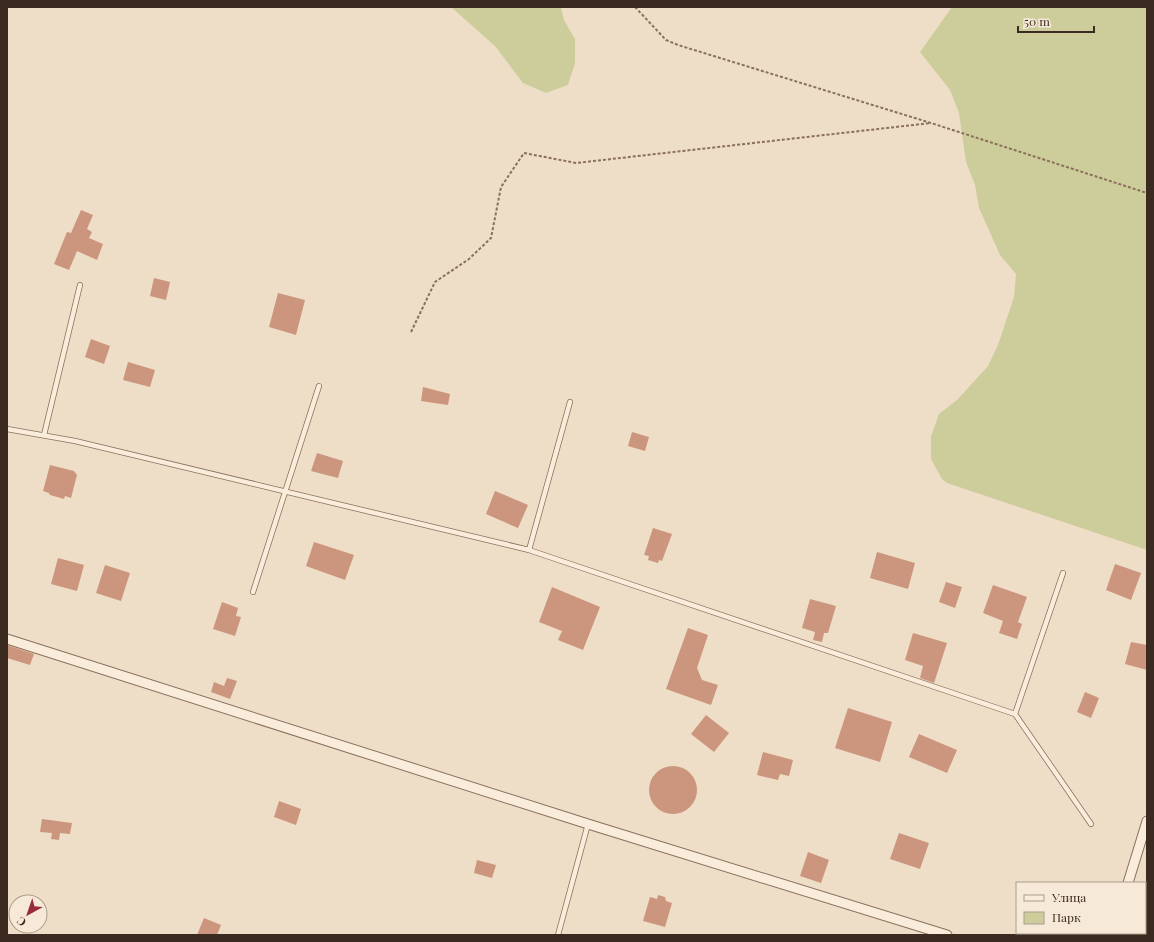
<svg xmlns="http://www.w3.org/2000/svg" width="1154" height="942" font-family="'Playfair Display',serif">
<style>
.green{fill:#cdcd9b}
.building{fill:#cc957d}
.lines{fill:none;stroke-linecap:round;stroke-linejoin:round}
.lane-casing{stroke:#8a6f5c;stroke-width:6}
.street-casing{stroke:#8a6f5c;stroke-width:11}
.path{stroke:#8a6f5c;stroke-width:2;stroke-dasharray:3 2;stroke-linecap:butt}
.lane{stroke:#f9ecdb;stroke-width:4.5}
.street{stroke:#f9ecdb;stroke-width:9}
</style>
<rect width="100%" height="100%" fill="#eedec7"/>
<path class="green" d="M451 7H561L564 20 575 39V63L568 85 546 93 523 83 495 46Z
M952 7H1147V550L947 483 942 479 931 459V436L939 414 957 400 988 366 998 345 1014 297 1016 274 1000 255 979 208 975 185 966 162 959 113 950 90 920 52Z"/>
<path class="building" d="M81 210 93 215 87 229 92 232 89 238 103 244 97 260 77 251 69 270 54 264 67 232 71 233Z
M154 278 170 282 166 300 150 296Z
M278 293 305 300 296 335 269 327Z
M91 339 110 346 104 364 85 357Z
M128 362 155 370 150 387 123 380Z
M423 387 450 394 448 405 421 401Z
M632 432 649 437 645 451 628 446Z
M317 453 343 461 338 478 311 471Z
M50 465 74 471 77 475 71 498 65 496 64 499 50 495 49 493 43 491Z
M495 491 528 505 518 528 486 514Z
M653 528 672 534 662 561 659 560 658 563 648 560 649 556 644 555Z
M314 542 354 555 345 580 306 566Z
M877 552 915 563 908 589 870 578Z
M58 558 84 565 77 591 51 584Z
M1115 564 1141 573 1131 600 1106 590Z
M105 565 130 573 121 601 96 593Z
M946 582 962 587 955 608 939 602Z
M993 585 1027 597 1018 622 1022 624 1017 639 999 633 1003 621 983 613Z
M552 587 600 607 583 650 558 640 562 631 539 622Z
M810 599 836 606 828 633H824L822 642 813 640 815 632 802 628Z
M222 602 238 608 236 616 241 617 235 636 213 629Z
M688 628 708 635 697 668 702 680 718 685 711 705 666 689Z
M913 633 947 643 934 683 920 678 923 666 905 660Z
M1131 642 1147 645V670L1125 664Z
M7 645 34 654 30 665 7 658Z
M227 678 237 681 230 699 211 692 214 682 224 686Z
M1085 692 1099 698 1091 718 1077 712Z
M848 708 892 722 880 762 835 748Z
M706 715 729 733 714 752 691 734Z
M919 734 957 750 947 773 909 757Z
M763 752 793 760 789 776 780 774 778 780 757 775Z
M649 790a24 24 0 1 1 48 0a24 24 0 1 1-48 0Z
M279 801 301 809 296 825 274 817Z
M42 819 72 823 70 834 60 833 59 840 51 839 52 833 40 832Z
M899 833 929 843 920 869 890 859Z
M808 852 829 860 821 883 800 876Z
M477 860 496 865 492 878 474 873Z
M658 895 665 897 666 901 672 903 665 927 643 921 650 897 657 899Z
M204 918 221 925 217 935H197Z"/>
<g class="lines">
<defs>
<path id="lane" d="M7 429 75 441 529 550 1015 714 1091 824
M44 435 80 285
M529 550 570 402
M253 592 319 386
M1015 714 1063 573
M558 935 588 824"/>
<path id="street" d="M7 639 588 824 947 935
M1128 883 1147 821
M1113 935V933"/>
</defs>
<use href="#lane" class="lane-casing"/>
<use href="#street" class="street-casing"/>
<path class="path" d="M635 7 666 40 678 45 931 123 1147 193
M411 332 435 282 469 259 491 238 501 187 524 153 576 163 931 123"/>
<use href="#lane" class="lane"/>
<use href="#street" class="street"/>
</g>
<rect width="1154" height="942" fill="none" stroke="#3b2a20" stroke-width="16"/>
<rect x="1016" y="882" width="130" height="52" fill="#f6e9d7" stroke="#ab9d8e"/>
<rect x="1024" y="895" width="20" height="6" fill="#f9ecdb" stroke="#ab9d8e"/>
<text x="1052" y="902" font-size="12" fill="#3b2a20">Улица</text>
<rect x="1024" y="912" width="20" height="12" fill="#cdcd9b" stroke="#ab9d8e"/>
<text x="1052" y="922" font-size="12" fill="#3b2a20">Парк</text>
<g transform="translate(28 914) rotate(220)"><circle r="19" fill="#f6e9d7" stroke="#ab9d8e"/>
<path d="M0-3L7 15L0 10L-7 15Z" fill="#992c3a"/>
<text y="-6" font-size="11" font-weight="bold" text-anchor="middle" fill="#3b2a20">С</text>
</g>
<path d="M1018 26v6h76v-6" fill="none" stroke="#3b2a20" stroke-width="2"/>
<text x="1024" y="26" font-size="12" fill="#3b2a20" stroke="#f6e9d7" stroke-width="3" paint-order="stroke">50 m</text>
</svg>
